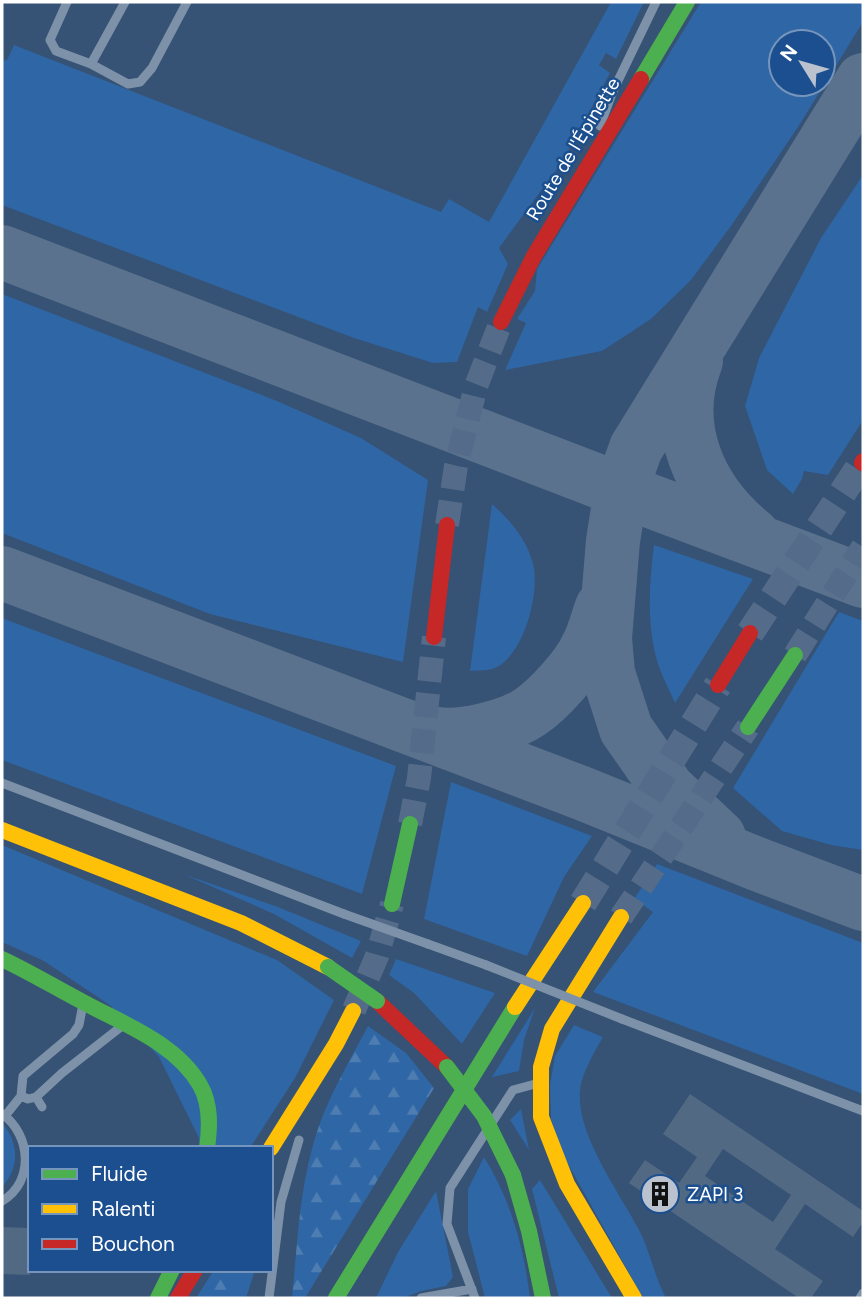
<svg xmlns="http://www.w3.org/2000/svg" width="865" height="1300" font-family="Figtree,sans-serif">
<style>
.grass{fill:#2f66a5;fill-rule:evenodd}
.forest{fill:url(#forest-firs)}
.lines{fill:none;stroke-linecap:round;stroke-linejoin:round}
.taxiway{stroke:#5a728e;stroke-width:54}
.building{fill:#526984;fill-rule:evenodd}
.secondary-tunnel{stroke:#546c89;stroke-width:24;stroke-dasharray:24 12;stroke-linecap:butt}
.primary-tunnel{stroke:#546c89;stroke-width:28;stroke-dasharray:28 14;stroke-linecap:butt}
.lane{stroke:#7d92a8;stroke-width:9}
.fast{stroke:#4caf50;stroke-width:16}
.slow{stroke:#ffc107;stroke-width:16}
.jam{stroke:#c62828;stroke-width:16}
.lane-bridge{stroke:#7d92a8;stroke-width:9}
.fast-bridge{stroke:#4caf50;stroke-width:16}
.labels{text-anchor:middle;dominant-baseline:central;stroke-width:5;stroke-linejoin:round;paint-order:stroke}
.street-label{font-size:19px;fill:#fff;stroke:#1b4f8f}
.poi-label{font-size:19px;fill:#fff;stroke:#1b4f8f;text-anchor:start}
</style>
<defs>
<pattern id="forest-firs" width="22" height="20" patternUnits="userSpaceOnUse" patternTransform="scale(1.75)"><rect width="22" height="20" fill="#2f66a5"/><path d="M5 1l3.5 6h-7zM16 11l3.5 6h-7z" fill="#4e7db2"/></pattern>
</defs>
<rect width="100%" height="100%" fill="#365274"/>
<path class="grass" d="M611 2H644L616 59 606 53 599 65 610 73 564 159 499 248 508 264 487 312 478 307 457 362 433 363 354 338 2 205V61L7 60 14 45 441 212 449 199 489 222Z
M701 2H863V22L798 127 731 226 691 280 651 319 602 351 505 370 526 323 517 319 535 291 537 269ZM781 42H823V84H781Z
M863 175V420L828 475 804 471 802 479 793 494 767 470 745 406 759 358 821 238Z
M2 294 277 401 361 438 428 480 403 662 210 614 2 533Z
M492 504C509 519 525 537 532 560 542 589 524 659 492 669 486 671 477 670 470 671Z
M654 545 753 579 675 703C670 691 663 679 659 667 646 628 649 584 654 545Z
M839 612 863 621V850L831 845 782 831 733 788Z
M2 618 396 766 362 894 2 760Z
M451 782 592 836 564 877 527 956 424 919Z
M2 845 277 960 334 1000 295 1078 250 1148H201L198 1136 159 1057 111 1006 44 961 2 942Z
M657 864 863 943V1094L593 992 653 912 634 899Z
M183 874 278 907 361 941 352 958 274 914Z
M396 959 495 993 462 1044 414 993 389 975Z
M535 1008 524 1040 519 1071 492 1077Z
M574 1025 603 1037C595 1051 581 1075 580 1091 576 1134 619 1192 638 1228 650 1250 654 1276 666 1298H643L564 1157 551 1119 550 1085 555 1056Z
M521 1109 529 1150 510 1120Z
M2 1123C19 1142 20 1168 2 1187Z
M484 1157C511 1200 524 1248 530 1298H485L468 1232V1189Z
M540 1180 612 1298H559L532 1189Z
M436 1191 453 1277 446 1286 421 1291 403 1298H376L398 1252Z"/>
<path class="forest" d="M368 1026 406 1053 434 1088 305 1298H292C297 1248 299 1197 312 1149 323 1105 347 1066 368 1026Z
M214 1270H255L246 1298H196Z"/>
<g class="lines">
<path class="taxiway" d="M2 252 621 490 863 581
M696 361C670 428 700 492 753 535
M2 573 584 794 757 864 863 904
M432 733C458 739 508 727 530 712 549 699 578 667 587 647 594 635 597 620 602 607
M719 837 668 789 626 729 608 673 605 638 613 541 621 490 636 448 863 80"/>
</g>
<path class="building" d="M690 1094 863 1211V1222L853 1237 805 1204 775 1249 823 1281 811 1298H799L629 1183 645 1160 679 1183 697 1157 663 1134ZM723 1149 791 1195 773 1222 705 1176Z
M2 1227 30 1228V1275L2 1274Z"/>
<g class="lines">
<path class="secondary-tunnel" d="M447 525 456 466 476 386 501 322
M795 655 863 547
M410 824 419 778 434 637
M621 917 748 727
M354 1010 377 956 392 904"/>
<path class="primary-tunnel" d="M750 633 862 463
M583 903 718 685"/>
<path class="lane" d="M67 2 50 40 56 51 91 64 128 84 140 82 152 68 187 2
M91 64 125 2
M600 126 613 91 656 2
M2 783 344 914
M428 944 486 965
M622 1019 863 1111
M21 1096 28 1099 36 1097 62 1073 122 1026
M36 1097 42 1107
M2 1114C31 1134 35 1182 2 1201
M5 1116 21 1096 23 1076 73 1034 79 1025 83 1004
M269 1298 281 1202 299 1140
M421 1298 472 1289
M475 1298 447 1224 450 1188 513 1090 539 1083
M860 1298 863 1293"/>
<path class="fast" d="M641 79 687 2
M748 727 795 655
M392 904 410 824
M2 959C30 972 56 988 83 1002 123 1024 176 1043 200 1085 211 1104 210 1127 207 1148
M513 1175 529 1231 543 1298
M158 1298 172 1270
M336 1298 515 1007"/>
<path class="slow" d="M2 830 241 923 328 967
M621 917 552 1029 541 1067V1117L567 1184 634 1298
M515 1007 583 903
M271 1148 336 1044 353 1011"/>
<path class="jam" d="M501 322 534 256 641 79
M862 463 863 461
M434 637 447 525
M718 685 750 633
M377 1001 447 1067
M178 1298 195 1270"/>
<path class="lane-bridge" d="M344 914 428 944
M486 965 622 1019"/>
<path class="fast-bridge" d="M328 967 377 1001
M447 1067 484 1116 513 1175"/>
</g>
<defs>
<symbol id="building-disc" viewBox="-11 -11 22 22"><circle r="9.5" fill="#b9c2ce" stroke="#1b4f8f"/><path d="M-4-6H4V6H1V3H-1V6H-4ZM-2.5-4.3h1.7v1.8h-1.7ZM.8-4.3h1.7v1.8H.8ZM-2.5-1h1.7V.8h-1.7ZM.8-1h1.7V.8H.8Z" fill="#111"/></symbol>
</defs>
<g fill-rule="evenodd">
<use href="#building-disc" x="638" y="1172" width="44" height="44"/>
</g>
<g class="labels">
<g class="street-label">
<text transform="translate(573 149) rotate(-59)">Route de l'Épinette</text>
</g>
<g class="poi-label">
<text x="687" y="1194">ZAPI 3</text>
</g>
</g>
<rect width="865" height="1300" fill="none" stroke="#ffffff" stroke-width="7"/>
<rect x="28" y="1146" width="245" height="126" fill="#1b4f8f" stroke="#7695bc" stroke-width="2"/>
<rect x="42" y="1169" width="35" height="10" fill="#4caf50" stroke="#7695bc" stroke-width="2"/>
<text x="91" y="1181" font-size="21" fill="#ffffff">Fluide</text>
<rect x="42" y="1204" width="35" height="10" fill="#ffc107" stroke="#7695bc" stroke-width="2"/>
<text x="91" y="1216" font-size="21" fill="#ffffff">Ralenti</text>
<rect x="42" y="1239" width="35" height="10" fill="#c62828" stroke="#7695bc" stroke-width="2"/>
<text x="91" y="1251" font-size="21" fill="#ffffff">Bouchon</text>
<g transform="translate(802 63) rotate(307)"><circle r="33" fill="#1b4f8f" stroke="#7695bc" stroke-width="2"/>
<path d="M0-5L12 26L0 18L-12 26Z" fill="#b9c2ce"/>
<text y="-10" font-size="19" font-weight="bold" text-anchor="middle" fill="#ffffff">N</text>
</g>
</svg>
